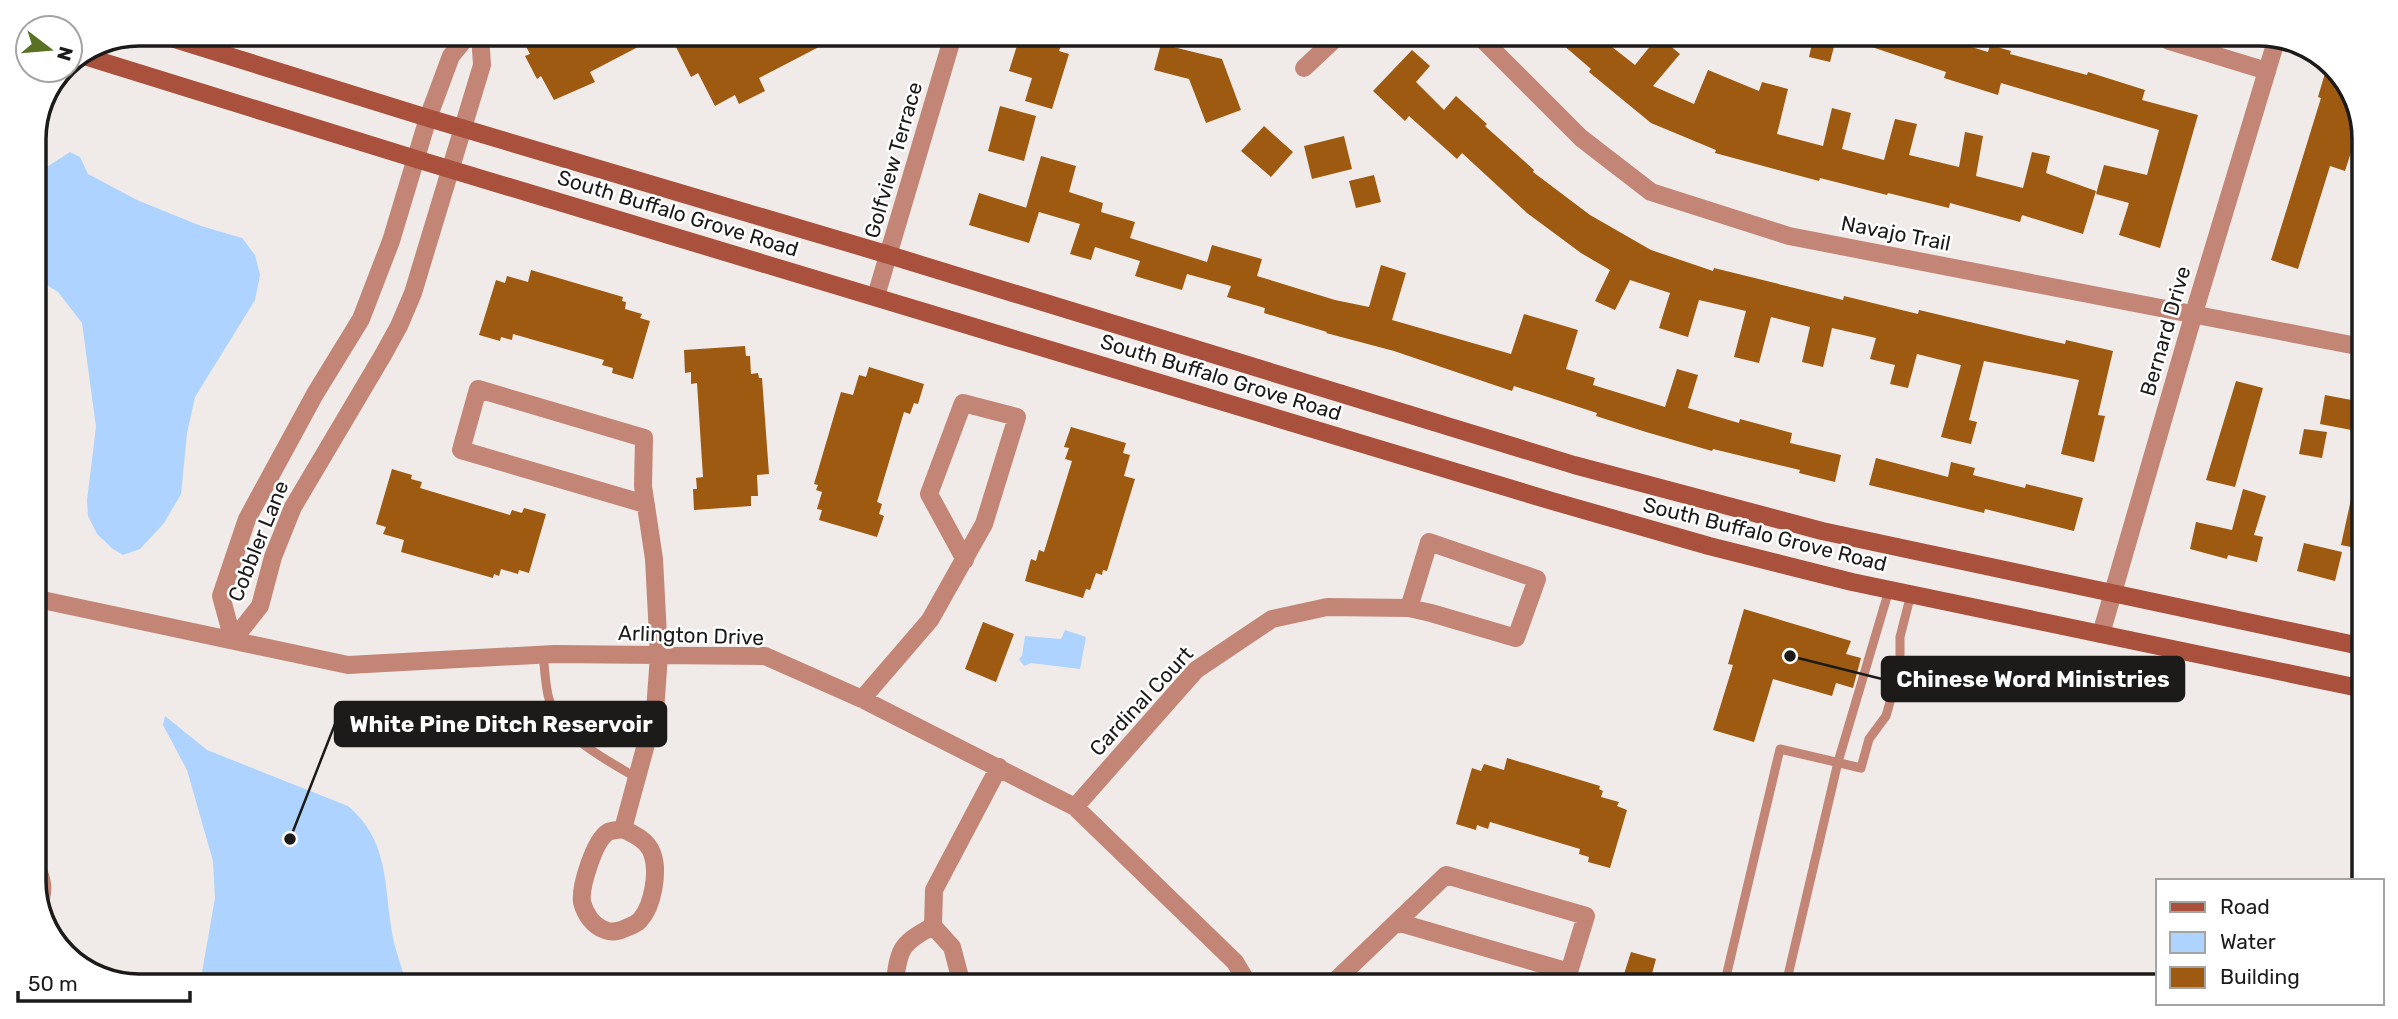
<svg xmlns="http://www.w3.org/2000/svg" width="2398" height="1019" font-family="Rubik,sans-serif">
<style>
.water{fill:#aed3fe}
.building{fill:#9e5a11}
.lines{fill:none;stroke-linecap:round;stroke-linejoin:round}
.service{stroke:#c38576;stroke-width:9}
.minor{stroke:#c38576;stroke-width:18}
.tertiary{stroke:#c38576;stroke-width:18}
.secondary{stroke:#a9513c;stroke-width:18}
.labels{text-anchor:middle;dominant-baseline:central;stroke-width:5;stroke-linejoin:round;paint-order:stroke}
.street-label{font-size:21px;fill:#1c1b1a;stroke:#fff}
.rim{fill:none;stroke:#1c1b1a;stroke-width:3.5}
.leader{fill:none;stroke:#1c1b1a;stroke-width:2.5}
.callout-dot{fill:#1c1b1a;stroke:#fff;stroke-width:2.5}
.callout{fill:#1c1b1a;stroke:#1c1b1a;stroke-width:2.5}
.callout-label{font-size:23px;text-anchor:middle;font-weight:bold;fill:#fff}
</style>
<rect width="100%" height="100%" fill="#f0ebe8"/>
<path class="water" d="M70 152 80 157 88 174 137 200 201 226 242 238 255 255 260 275 255 300 195 397 187 433 181 494 164 523 140 549 123 555 113 549 97 534 88 516 87 500 96 427 82 323 58 292 33 276V176Z
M1065 630 1086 637 1080 669 1031 663 1024 666 1019 659 1022 656 1025 636 1061 639Z
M165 716 207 750 348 806C387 839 384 879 391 926 393 944 400 962 405 979L201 978 215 898 213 861 187 770 163 725Z"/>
<path class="building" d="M520 35H661L590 72 595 82 554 100 541 76 537 79 525 56 530 54Z
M670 35 795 36H840L759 78 765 91 739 104 735 95 715 106 698 73 691 77Z
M1020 36 1064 37 1059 51 1069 54 1052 109 1025 101 1032 78 1009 71Z
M1555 38 1602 39 1635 65 1656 39H1662L1680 54 1653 86 1694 104 1708 70 1759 91 1762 82 1788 89 1777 134 1823 146 1832 108 1851 113 1842 149 1884 160 1895 119 1917 124 1909 155 1959 167 1965 132 1983 136 1976 176 2023 188 2032 152 2050 156 2046 173 2096 191 2083 234 2022 215 2020 222 1950 203 1949 208 1888 193 1887 195 1820 178 1819 181 1715 153 1716 150 1651 123 1589 72 1591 69Z
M1813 39H1836L1830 62 1809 57Z
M1861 40H1949L1988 52 1990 45 2011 51 2010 54 2087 75 2088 72 2145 90 2142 100 2198 115 2160 248 2119 235 2129 203 2096 194 2104 165 2147 175 2159 130 2001 83 1998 95 1944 78 1946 72 1860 43Z
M1161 44 1222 59 1241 110 1206 123 1189 79 1154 70Z
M1412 50 1430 66 1416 82 1444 110 1456 96 1487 124 1485 126 1534 170 1533 172 1590 215 1651 250 1713 271 1714 268 1843 300 1844 296 1918 314 1919 310 2029 336 2065 344 2066 340 2113 351 2098 415 2105 416 2094 462 2061 454 2079 380 1984 361 1969 420 1977 422 1971 444 1941 437 1961 365 1917 354 1908 388 1890 384 1895 365 1870 359 1876 338 1832 328 1823 367 1802 362 1810 327 1771 317 1759 363 1734 357 1746 311 1699 300 1688 337 1659 328 1670 293 1630 280 1615 310 1595 301 1610 270 1581 253 1527 213 1462 153 1457 159 1409 116 1405 121 1373 91Z
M2328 63 2343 75 2361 121 2345 171 2330 166 2298 269 2271 260 2321 98 2318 97Z
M1000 106 1036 116 1024 161 988 151Z
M1264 126 1293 152 1271 177 1241 151Z
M1344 136 1352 169 1312 179 1304 146Z
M1041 156 1076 166 1069 192 1103 203 1101 212 1135 222 1130 238 1207 262 1212 245 1262 259 1257 276 1335 300 1369 307 1381 265 1406 273 1392 320 1511 354 1524 314 1578 330 1566 369 1595 378 1593 385 1665 407 1677 369 1698 375 1688 408 1739 423 1740 419 1792 433 1790 443 1841 455 1835 482 1799 473 1800 470 1713 449 1712 451 1646 432 1596 416 1597 413 1514 386 1512 391 1394 351 1326 333 1327 332 1264 313 1265 308 1227 297 1231 286 1187 274 1182 290 1135 276 1140 261 1095 247 1091 260 1070 254 1080 224 1039 212 1029 243 969 225 979 193 1030 209 1026 208Z
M1374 175 1381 202 1356 208 1349 181Z
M531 270 623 297 622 301 626 302 625 309 642 314 640 318 650 321 633 379 612 373 613 368 602 365 604 360 513 334 512 340 501 337 500 341 479 335 496 280 505 283 507 276 528 282Z
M745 346 746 356H750L751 374 758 373 759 378H762L769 474 757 475 758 496H751V506L694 510 693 489H697L696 478 703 477 697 383 691 384V372L685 373 684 350Z
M869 367 924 384 918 404 914 403 910 414 904 412 877 502 882 504 879 514 884 516 877 537 819 520 822 510 817 509 822 492 816 490 818 485 814 484 841 392 853 395 859 375 866 377Z
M2236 381 2263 388 2235 487 2206 480Z
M2325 395 2362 402V432L2320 424Z
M1071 427 1126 443 1123 453 1130 455 1124 476 1135 479 1107 571 1103 570 1102 575 1096 573 1090 590 1086 589 1083 598 1025 581 1031 559 1036 561 1039 550 1044 552 1072 461 1065 459 1069 448 1064 447Z
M2304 429 2327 432 2322 458 2299 454Z
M1876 458 1948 477 1951 462 1975 468 1973 475 2025 488 2026 484 2083 498 2074 531 1985 509 1984 513 1869 485Z
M392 469 412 475 411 479 422 482 420 488 510 515 512 510 522 513 524 508 546 514 529 573 519 570 518 574 501 569 499 576 494 574 493 578 401 552 404 540 383 534 386 527 376 524Z
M2243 489 2266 496 2254 535 2263 537 2257 562 2228 555 2227 559 2190 549 2196 522 2232 530Z
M2353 490 2361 491V549L2341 545Z
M2304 543 2342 552 2335 581 2297 571Z
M1744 609 1851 641 1846 654 1861 658 1853 688 1836 683 1832 696 1773 679 1754 742 1713 730 1733 665 1728 664Z
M983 622 1014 634 996 682 965 669Z
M1507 758 1600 786 1599 789 1603 791 1601 797 1619 802 1617 806 1627 810 1610 868 1588 862 1589 857 1579 854 1580 849 1490 822 1488 829 1477 825 1476 830 1456 824 1472 768 1481 771 1484 764 1504 770Z
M1631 952 1656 959 1650 981 1624 974Z"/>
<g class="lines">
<path class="service" d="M543 655C545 669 545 685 549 699 562 739 604 758 637 778
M1736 984 1725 981 1780 749 1861 768 1869 739 1886 716 1900 667V637L1911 594
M1786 984 1838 762 1889 590"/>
<path class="minor" d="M469 34 451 56 428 118 391 241 361 319 315 394 247 519 221 596 233 640 260 606 273 557 293 507 383 355 399 326 413 293 482 65 480 34
M1481 38 1581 138 1651 192 1789 236 2362 347
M2169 41 2267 71
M1304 68 1336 38
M876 296 953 36
M33 598 348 665 554 654 765 656 862 699 1075 807 1235 962 1247 982
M862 699 930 620 984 524 1017 417 963 403 929 494 965 560
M1075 807 1196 670 1272 619 1327 607 1409 608 1431 613 1516 638 1537 579 1429 542 1409 608
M623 829 655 711 659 655 654 559 643 486 644 438 478 389 461 450 645 504
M623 829C635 835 647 840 652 853 659 871 653 906 640 920 637 924 630 926 626 928 620 931 611 933 605 930 593 926 585 914 582 902 580 887 594 841 608 832 612 830 619 830 623 829Z
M34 862C41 875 46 889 39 903
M895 981C899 946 903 943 933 926
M961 981 952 947 933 926 934 890 999 767
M1334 982 1446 875 1586 916 1569 972 1397 922"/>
<path class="tertiary" d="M2101 634 2194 313 2276 41"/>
<path class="secondary" d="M155 33 428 118 889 255 1574 465 1822 531 2360 646
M84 56 416 159 1552 501 1709 546 1852 582 2359 688"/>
</g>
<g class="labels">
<g class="street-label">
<text transform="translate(893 160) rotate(-74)">Golfview Terrace</text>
<text transform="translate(678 213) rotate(17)">South Buffalo Grove Road</text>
<text transform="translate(1896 233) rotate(11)">Navajo Trail</text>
<text transform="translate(2165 331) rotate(-74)">Bernard Drive</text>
<text transform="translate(1221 377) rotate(17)">South Buffalo Grove Road</text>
<text transform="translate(1765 534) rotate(14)">South Buffalo Grove Road</text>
<text transform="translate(258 541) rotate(-68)">Cobbler Lane</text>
<text transform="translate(691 635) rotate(2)">Arlington Drive</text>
<text transform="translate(1141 701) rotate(-47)">Cardinal Court</text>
</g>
</g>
<path d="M0 0H2398V1019H0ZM139 46H2259A93 93 0 0 1 2352 139V881A93 93 0 0 1 2259 974H139A93 93 0 0 1 46 881V139A93 93 0 0 1 139 46Z" fill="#fff" fill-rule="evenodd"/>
<path class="rim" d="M139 46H2259A93 93 0 0 1 2352 139V881A93 93 0 0 1 2259 974H139A93 93 0 0 1 46 881V139A93 93 0 0 1 139 46Z"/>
<path class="leader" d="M1790 656L1882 679M290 839L335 724"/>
<g class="callout-dot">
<circle cx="1790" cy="656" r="7"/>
<circle cx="290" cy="839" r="7"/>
</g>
<g class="callout">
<rect x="1882" y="657" width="302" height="44" rx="7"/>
<rect x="335" y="702" width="331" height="44" rx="7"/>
</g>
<g class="callout-label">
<text x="2033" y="687">Chinese Word Ministries</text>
<text x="501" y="732">White Pine Ditch Reservoir</text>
</g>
<rect x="2156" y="879" width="228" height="126" fill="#ffffff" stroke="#a4a4a3" stroke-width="2"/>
<rect x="2170" y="902" width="35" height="10" fill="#a9513c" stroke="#a4a4a3" stroke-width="2"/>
<text x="2220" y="914" font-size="21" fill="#1c1b1a">Road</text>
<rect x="2170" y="932" width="35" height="21" fill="#aed3fe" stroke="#a4a4a3" stroke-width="2"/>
<text x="2220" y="949" font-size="21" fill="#1c1b1a">Water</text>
<rect x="2170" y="967" width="35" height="21" fill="#9e5a11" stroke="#a4a4a3" stroke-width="2"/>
<text x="2220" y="984" font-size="21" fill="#1c1b1a">Building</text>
<g transform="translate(49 49) rotate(106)"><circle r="33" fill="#ffffff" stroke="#a4a4a3" stroke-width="2"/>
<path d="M0-5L12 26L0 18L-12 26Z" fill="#587123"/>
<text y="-10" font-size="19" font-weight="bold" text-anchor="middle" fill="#1c1b1a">N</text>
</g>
<path d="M18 991v10h172v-10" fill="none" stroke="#1c1b1a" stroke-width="3.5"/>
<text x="28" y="991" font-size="21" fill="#1c1b1a" stroke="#ffffff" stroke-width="5" paint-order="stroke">50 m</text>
</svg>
